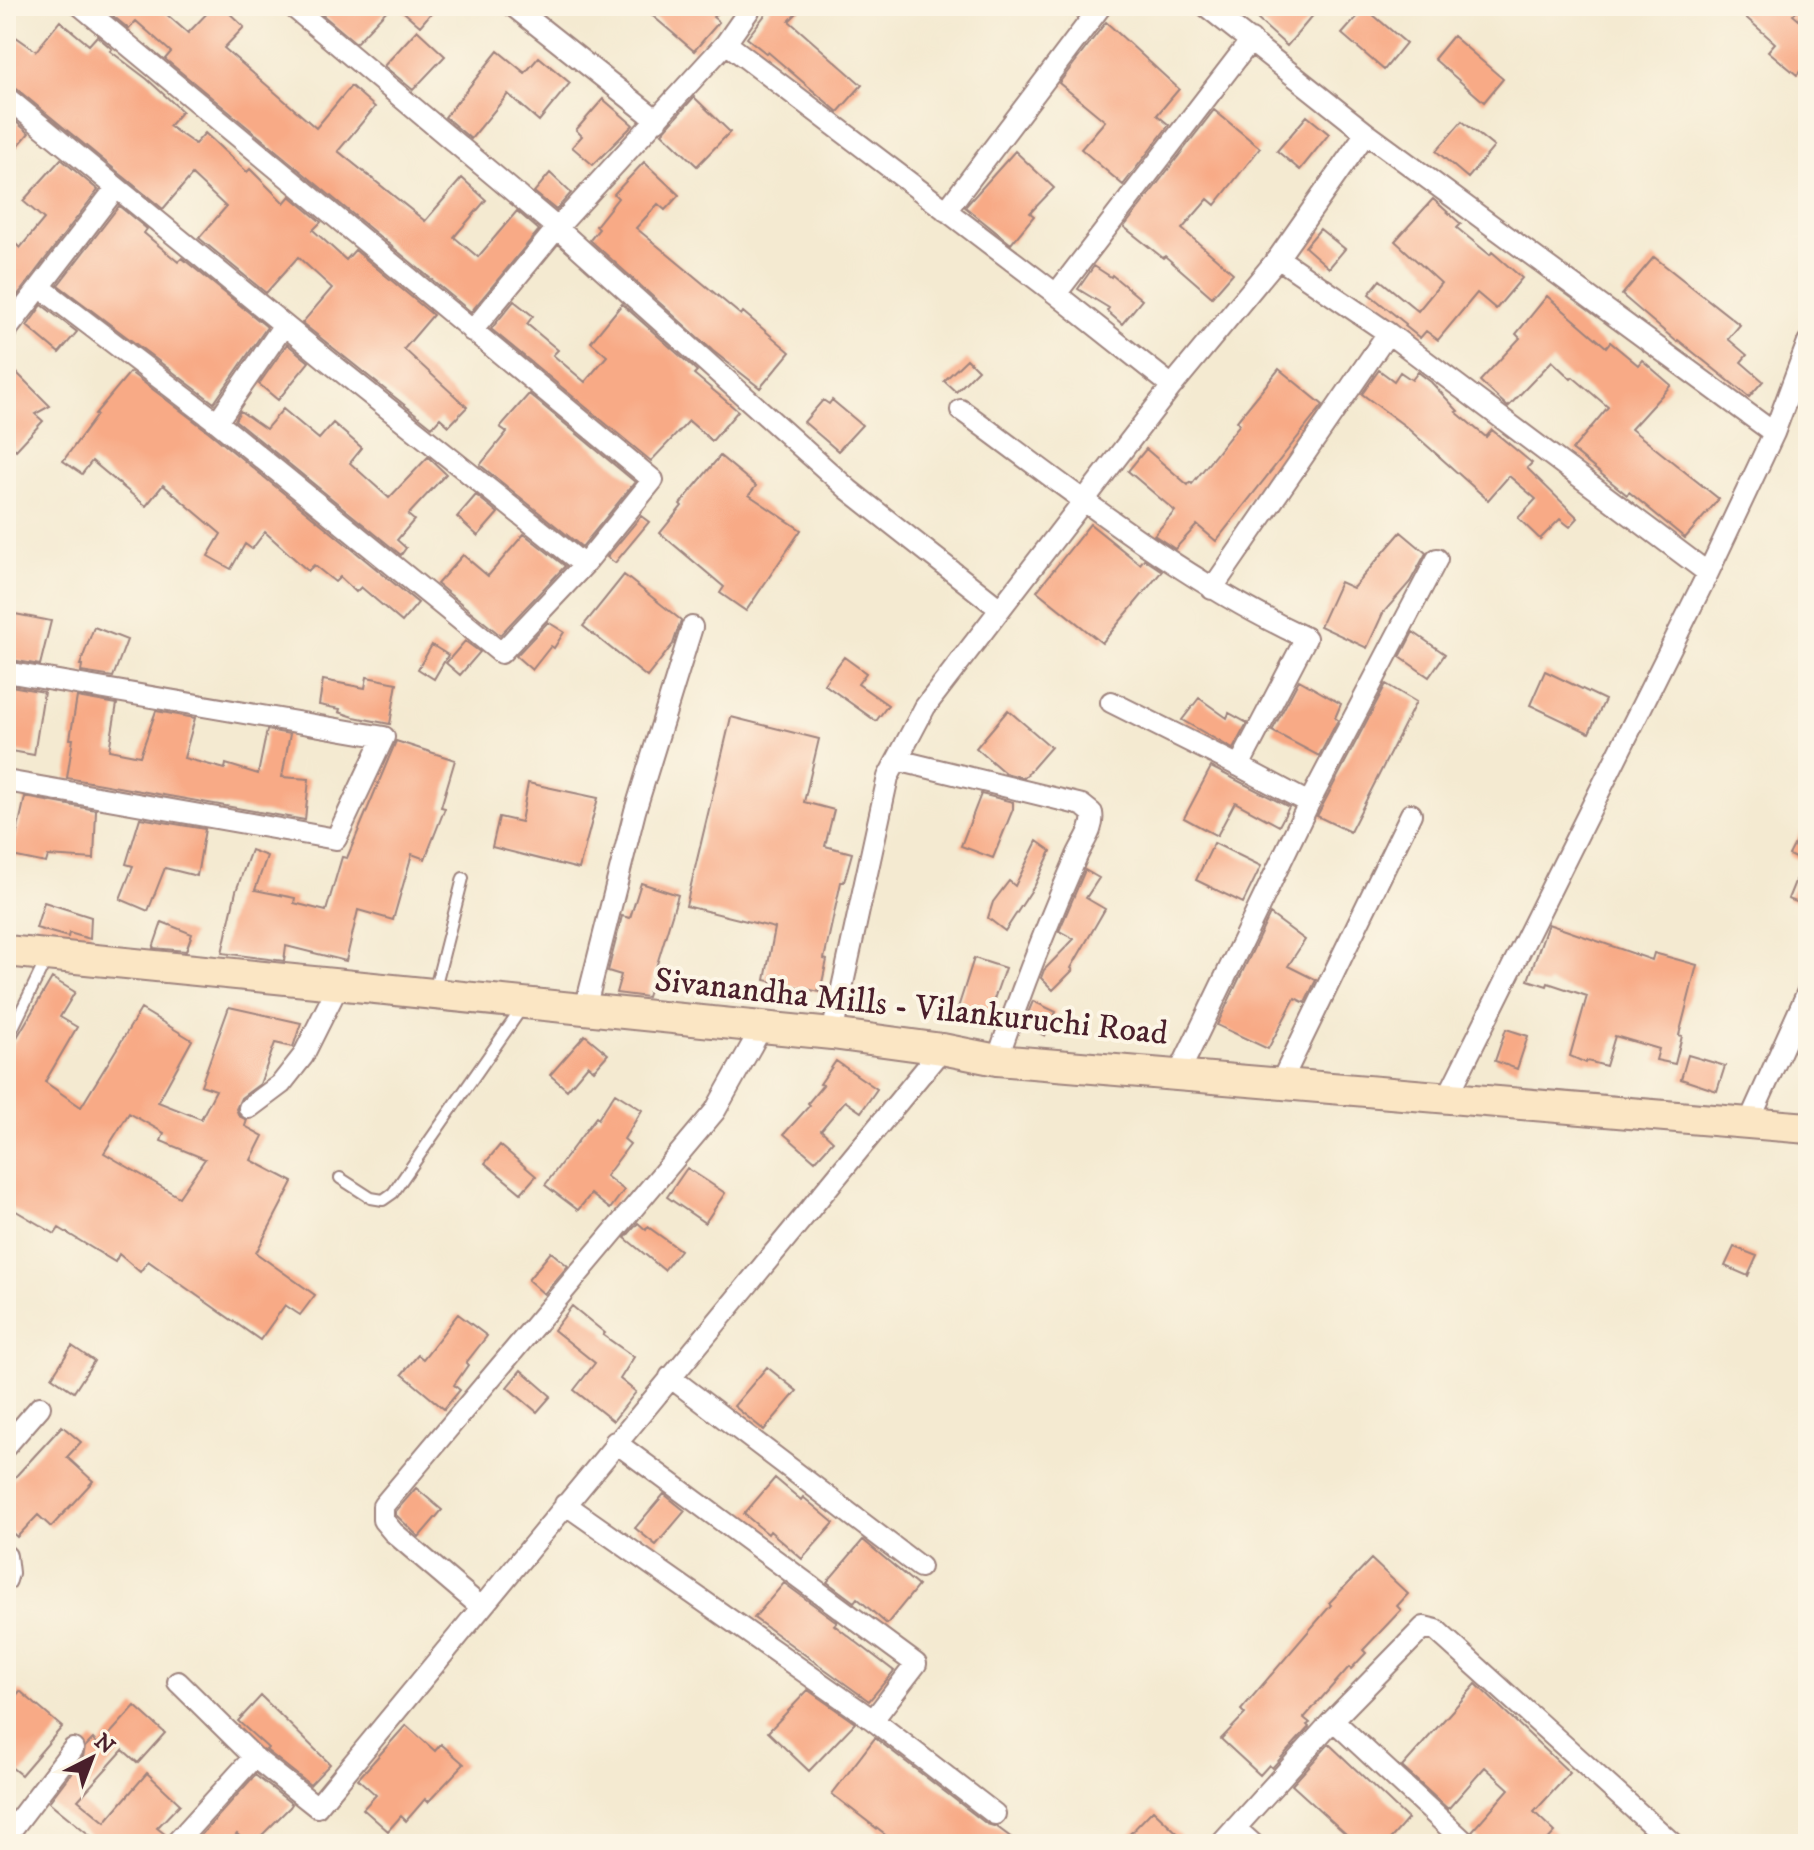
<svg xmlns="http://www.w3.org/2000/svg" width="1814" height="1850" font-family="'IM FELL DW Pica',serif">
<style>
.building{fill:#f8aa86;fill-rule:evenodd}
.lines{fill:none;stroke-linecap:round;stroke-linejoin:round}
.lane-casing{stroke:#9f847e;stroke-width:14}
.street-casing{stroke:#9f847e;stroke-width:24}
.secondary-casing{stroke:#9f847e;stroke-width:34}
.lane{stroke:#fff;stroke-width:10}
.street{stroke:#fff;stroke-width:20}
.secondary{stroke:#fbe6c4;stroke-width:30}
.labels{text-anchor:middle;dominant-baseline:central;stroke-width:8;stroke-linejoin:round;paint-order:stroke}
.street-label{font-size:34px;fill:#4a1f2b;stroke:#fcf5e5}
</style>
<rect width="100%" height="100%" fill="#fcf5e5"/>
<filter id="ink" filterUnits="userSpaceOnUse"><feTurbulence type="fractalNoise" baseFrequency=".0125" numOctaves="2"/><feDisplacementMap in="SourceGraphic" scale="16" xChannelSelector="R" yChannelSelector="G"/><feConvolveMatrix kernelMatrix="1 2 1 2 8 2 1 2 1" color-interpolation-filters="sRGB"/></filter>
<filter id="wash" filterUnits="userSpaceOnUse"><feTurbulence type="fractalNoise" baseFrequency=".006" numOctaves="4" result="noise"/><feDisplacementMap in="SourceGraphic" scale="32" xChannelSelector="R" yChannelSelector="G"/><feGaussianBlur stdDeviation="1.8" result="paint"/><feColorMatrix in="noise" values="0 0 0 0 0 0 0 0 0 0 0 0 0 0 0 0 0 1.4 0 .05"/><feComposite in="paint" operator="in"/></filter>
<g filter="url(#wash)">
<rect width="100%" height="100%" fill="#f4ead1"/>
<g id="blocks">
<path class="building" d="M118 6H157L188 33 214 6H222L244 27 224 48 316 128 351 86 375 107 338 151 425 221 462 178 486 200 454 237 478 257 517 211 539 230 471 312 165 59 171 52 136 21 129 29 113 16 120 8Z
M312 6H391L356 43Z
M397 6H437L420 26Z
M641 6H724L713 17 719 22 694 51Z
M772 6H804L789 21 862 85 838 112 768 52 767 54 747 38Z
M1267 6H1321L1287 46 1256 18Z
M1733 6H1801L1793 15 1808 28V62L1797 75 1768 51 1775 43Z
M1365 8 1406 43 1384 70 1342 34Z
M60 21 89 45 97 36 112 49 110 51 147 79 182 111 169 126 195 144 205 133 247 172 250 169 284 203 290 196 321 222 313 230 346 260 355 250 433 315 404 349 467 407 449 426 440 418 432 427 302 323 332 288 298 257 266 293 199 238 226 207 192 175 163 209 14 87 6 84V52L16 37 36 51Z
M1106 22 1179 89 1157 115 1169 125 1123 185 1081 149 1105 121 1059 83Z
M417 30 445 56 413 90 384 66Z
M1453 36 1503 79 1484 102 1434 59Z
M498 51 525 73 539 57 570 83 539 121 508 94 471 139 445 117Z
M694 97 730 132 697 166 662 133Z
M603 99 633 125 593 165 572 147 582 136 576 130Z
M1214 110 1260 148 1215 205 1208 199 1182 229 1233 273 1212 297 1165 256 1163 258 1124 227Z
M9 116 29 133 6 160V120Z
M1307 116 1329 134 1300 170 1277 151Z
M1462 121 1494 147 1468 178 1436 151Z
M1015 151 1054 188 1030 213 1034 216 1011 244 965 207Z
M61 159 98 190 10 305 6 302V235L20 248 44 219 23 201Z
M644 162 679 195 665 210 658 204 636 228 741 315 743 312 790 352 760 388 713 351 590 240 599 229 596 226 618 198 614 194Z
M550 173 571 193 556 210 534 192Z
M1433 199 1461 224 1457 228 1490 255 1492 252 1522 278 1496 309 1477 293 1438 340 1426 331 1420 338 1405 326 1406 324 1369 294 1380 280 1418 311 1441 283 1395 241Z
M119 206 147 229 144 233 178 262 182 258 267 327 214 403 58 285Z
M1320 229 1345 249 1329 268 1305 247Z
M1654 257 1740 325 1728 339 1747 355 1741 362 1763 381 1749 397 1678 340 1677 342 1622 295Z
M1094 266 1111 277 1112 275 1142 300 1122 324 1107 311 1109 308 1078 289Z
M1547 296 1606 347 1610 342 1638 365 1642 360 1671 385 1631 429 1719 499 1685 538 1629 492 1627 495 1572 450 1608 407 1573 377 1571 379 1552 361 1508 407 1480 381 1520 338 1516 334Z
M514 301 533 316 527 324 558 350 553 355 585 382 607 356 591 342 622 304 697 371 694 374 738 411 712 441 689 421 651 461 491 329Z
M42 305 77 332 59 353 27 326Z
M287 344 309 362 278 400 259 384Z
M967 359 978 370 956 392 944 381Z
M6 362 50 406 35 414 43 421 16 450 6 440Z
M1279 369 1323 405 1216 541 1197 525 1175 549 1154 535 1175 511 1128 471 1146 449 1188 485 1190 482 1192 484 1240 424 1237 421Z
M1379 370 1394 381 1400 372 1412 380 1418 372 1431 382 1458 411 1456 412 1486 437 1492 430 1532 463 1527 468 1578 518 1570 527 1560 519 1540 539 1518 518 1536 499 1509 476 1488 500 1405 426 1362 394Z
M130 372 209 432 418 603 402 622 361 587 356 592 340 577 335 582 314 565 308 571 265 532 252 549 245 544 231 569 208 556 221 534 163 485 146 506 92 461 82 474 63 461 97 415 95 414Z
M529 394 635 482 582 547 480 465 507 432 500 427Z
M823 400 829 404 832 400 862 425 838 451 804 422Z
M283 409 319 439 333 423 362 448 350 463 389 498 428 457 446 474 408 515 414 520 397 540 406 548 401 555 235 420 240 411 266 429Z
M720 456 756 486 749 495 801 530 746 611 720 593 724 587 660 533 682 506 680 504Z
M476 495 498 513 478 536 457 517Z
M641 516 649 522 615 563 607 557Z
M1090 524 1140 564 1144 559 1162 571 1102 643 1037 591Z
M1401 532 1426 553 1410 582 1383 613 1367 648 1320 626 1340 582 1353 588Z
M524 534 565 566 500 635 437 584 463 555 488 576Z
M624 575 681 620 673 644 647 677 583 626Z
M10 613 51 621 40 665 6 659V631Z
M548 622 564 632 554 648 551 646 532 670 516 656Z
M94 627 127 640 113 677 81 672 82 665H80Z
M1413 632 1445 654 1429 677 1400 657Z
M465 641 480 652 460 675 446 663Z
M432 645 448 655 434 679 418 669Z
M844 657 866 673 858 684 888 705 876 721 824 684Z
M1545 671 1605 700 1589 733 1530 705Z
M367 677 397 683 390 724 354 717 339 712 340 709 319 705 323 680 365 688Z
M1299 680 1341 704 1335 718 1338 720 1319 756 1272 731Z
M1386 684 1416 702 1350 832 1317 816Z
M6 685 44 692 34 755 6 750Z
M77 697 117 704 109 750 140 756 156 711 195 718 184 758 225 769 226 764 258 774 267 730 290 734 282 777 309 779 305 820 67 778 73 739H70Z
M1199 698 1227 718 1229 713 1247 723 1233 749 1182 720Z
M1008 710 1051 747 1024 778 1005 773 976 748Z
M731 717 819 739 804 802 834 810 825 846 852 853 844 882H841L824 959 827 960 820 992 765 980 775 928 686 906Z
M396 741 455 760 441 807 445 808 425 859 412 854 393 920 358 910 346 961 286 946 284 961 222 953 236 891 251 850 267 856 255 890 295 898 294 903 326 911 342 857 347 858Z
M1211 767 1289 807 1279 826 1235 802 1217 836 1184 818Z
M528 783 598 798 579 869 492 847 499 817 521 822Z
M981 794 1013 802V809L993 858 961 846Z
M25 797 96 810 94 859 48 856 46 863 12 856Z
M140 818 205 829 197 876 165 868 148 911 120 899 133 866 126 864Z
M1808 818V906L1788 899 1803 862 1789 855Z
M1037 841 1051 851 1035 885 1005 931 988 918 993 902 1009 881 1015 886Z
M1214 843 1261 866 1243 903 1196 880Z
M1085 870 1099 878 1086 898 1105 909 1071 968 1073 970 1053 990 1041 978 1044 970 1074 939 1059 931Z
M641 883 678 895 647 997 616 993 621 975 608 971 622 916 630 918Z
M44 902 91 917 90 939 69 933 68 937 36 928Z
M1270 914 1305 940 1288 966 1316 980 1305 1003 1295 998 1268 1049 1217 1025Z
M162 922 192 934 186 951 153 948Z
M1548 924 1652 960 1654 953 1697 965 1679 1035 1682 1036 1675 1064 1656 1060 1659 1049 1615 1036 1606 1066 1587 1061 1586 1063 1570 1056 1587 996 1548 983 1547 986 1528 980Z
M974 958 1005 968 987 1019 957 1011Z
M52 978 75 992 60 1017 77 1027 45 1082 81 1107 141 1009 192 1040 158 1102 201 1119 216 1090 201 1085 229 1007 301 1023 293 1047 275 1043 260 1084 241 1098 236 1109 239 1116 247 1120 245 1126 263 1136 251 1160 293 1182 256 1253 315 1295 300 1315 285 1305 260 1340 148 1261 140 1272 119 1254 115 1262 59 1228 55 1234 6 1205V1056ZM129 1113 164 1133 161 1141 205 1159 179 1197 104 1153Z
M1033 1001 1056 1012 1045 1036 1023 1025Z
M1506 1029 1528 1036 1517 1069 1495 1061Z
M585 1035 608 1054 594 1070 588 1065 567 1090 550 1075Z
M1688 1055 1725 1066 1717 1091 1681 1079Z
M836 1061 877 1089 861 1112 845 1101 821 1130 833 1141 815 1161 784 1134 810 1105 808 1103 823 1085 820 1084Z
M615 1093 642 1110 624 1139 630 1144 606 1176 624 1190 610 1209 591 1194 578 1210 545 1185 596 1117 598 1119Z
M500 1145 536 1176 521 1193 485 1163Z
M687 1168 725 1193 705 1223 667 1197Z
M638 1223 646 1230 648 1227 680 1250 664 1270 625 1238Z
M1734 1247 1757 1256 1748 1276 1725 1266Z
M551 1252 568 1266 544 1294 528 1280Z
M572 1306 605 1333 603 1335 634 1357 620 1379 636 1392 613 1421 574 1390 595 1363 554 1330Z
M458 1314 487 1336 466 1363 468 1365 454 1385 460 1390 444 1409 402 1374 418 1355 423 1359Z
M72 1346 94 1361 74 1392 52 1377Z
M767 1367 797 1391 764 1430 734 1406Z
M521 1370 551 1396 537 1412 507 1387Z
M62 1426 81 1442 67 1457 93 1481 51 1527 38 1515 17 1537 6 1527V1487Z
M775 1478 801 1500 803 1497 834 1523 802 1559 770 1531 768 1534 744 1514Z
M416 1488 442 1510 419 1537 396 1515V1511Z
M664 1494 685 1511 656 1545 635 1528Z
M863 1540 918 1586 887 1624 857 1598 854 1602 827 1582Z
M1371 1559 1408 1594 1397 1606 1401 1610 1363 1650 1366 1653 1351 1669 1349 1667 1304 1718 1310 1723 1307 1725 1309 1727 1272 1768 1269 1765 1260 1775 1221 1739 1245 1714 1241 1710 1331 1605 1329 1603Z
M784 1583 837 1622 834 1625 894 1671 869 1701 754 1618Z
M1476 1684 1570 1773 1534 1812 1555 1832 1544 1844H1483L1480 1841 1472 1831 1509 1789 1485 1767 1448 1809 1402 1767Z
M808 1690 855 1723 809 1771 768 1732Z
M20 1691 62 1727 21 1775 6 1763V1707Z
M261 1696 330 1764 310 1785 266 1750 268 1748 238 1721Z
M135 1706 165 1733 138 1763 123 1750 78 1800 105 1822 147 1773 180 1804 157 1828 166 1835 162 1844H84L91 1836 49 1802 83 1757 85 1747 93 1739 99 1746Z
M406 1725 435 1751 441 1744 464 1764 428 1802 425 1799 406 1821 401 1816 388 1831 363 1809 376 1795 358 1779Z
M875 1738 987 1824 997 1827 1020 1844H897L832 1794Z
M1329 1744 1408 1819 1386 1844H1357L1292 1785Z
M255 1775 292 1804 290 1807 253 1844H248L237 1834 228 1844H193Z
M1153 1810 1189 1844H1120Z"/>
</g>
</g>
<g filter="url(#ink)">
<use href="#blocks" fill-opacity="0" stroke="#9f847e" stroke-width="2"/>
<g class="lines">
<defs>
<path id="lane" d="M434 992 463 878
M6 1042 46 960
M340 1178 371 1198 383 1200 393 1193 522 1008"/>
<path id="street" d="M81 6 653 480 584 565
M292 6 557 228 726 43 752 6
M513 6 657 120
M1206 6 1366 133 1774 433 1708 573 1447 1098
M726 43 1056 294 1172 386 925 707 888 777 832 1034
M6 97 327 360 584 565 501 653 217 422 40 287 116 188
M946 211 1101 6
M1278 258 1388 333 1708 573
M1056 294 1251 40
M6 331 40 287
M472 331 557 228 849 490 1000 609
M1172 386 1278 258 1366 133
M961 410C1072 491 1181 580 1306 638L1239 766 1309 803 1178 1075
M217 422 284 325
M1774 433 1808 342
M1212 589 1388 333
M6 672 384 737 336 839 6 781
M1111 702 1239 766
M897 760 1082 805 1092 813C1095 829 1082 843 1076 858 1047 924 1021 991 997 1060
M1309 803 1437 559
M585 1009 635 811 692 627
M1280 1084 1411 814
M249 1108 281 1084 303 1056 339 984
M1749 1122 1808 991
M670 1377 920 1567
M615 1442 916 1664 873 1720
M6 1446 40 1407
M565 1504 873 1720 995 1814
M6 1556 8 1573 6 1580
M481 1607 393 1532 383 1520V1506L715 1111 762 1027
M178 1682 254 1757
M1333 1720 1467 1844
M1235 1828 1253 1844
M6 1837 73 1749
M175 1844 254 1757 317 1807 942 1049
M1221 1844 1333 1720 1424 1627 1436 1630 1673 1844"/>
<path id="secondary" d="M6 951 832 1034 942 1049 997 1060 1808 1128"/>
</defs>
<use href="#lane" class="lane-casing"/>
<use href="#street" class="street-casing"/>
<use href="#secondary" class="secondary-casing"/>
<use href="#lane" class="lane"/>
<use href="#street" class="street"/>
<use href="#secondary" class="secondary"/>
</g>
</g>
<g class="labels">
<g class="street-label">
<text transform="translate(911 1007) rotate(6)">Sivanandha Mills - Vilankuruchi Road</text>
</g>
</g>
<rect width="1814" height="1850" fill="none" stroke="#fcf5e5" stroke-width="32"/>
<g transform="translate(92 1758) rotate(42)" stroke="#fcf5e5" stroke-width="6" paint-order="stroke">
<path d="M0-6L14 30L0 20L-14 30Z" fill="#4a1f2b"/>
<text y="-12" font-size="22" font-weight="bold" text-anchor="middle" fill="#4a1f2b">N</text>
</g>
</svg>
